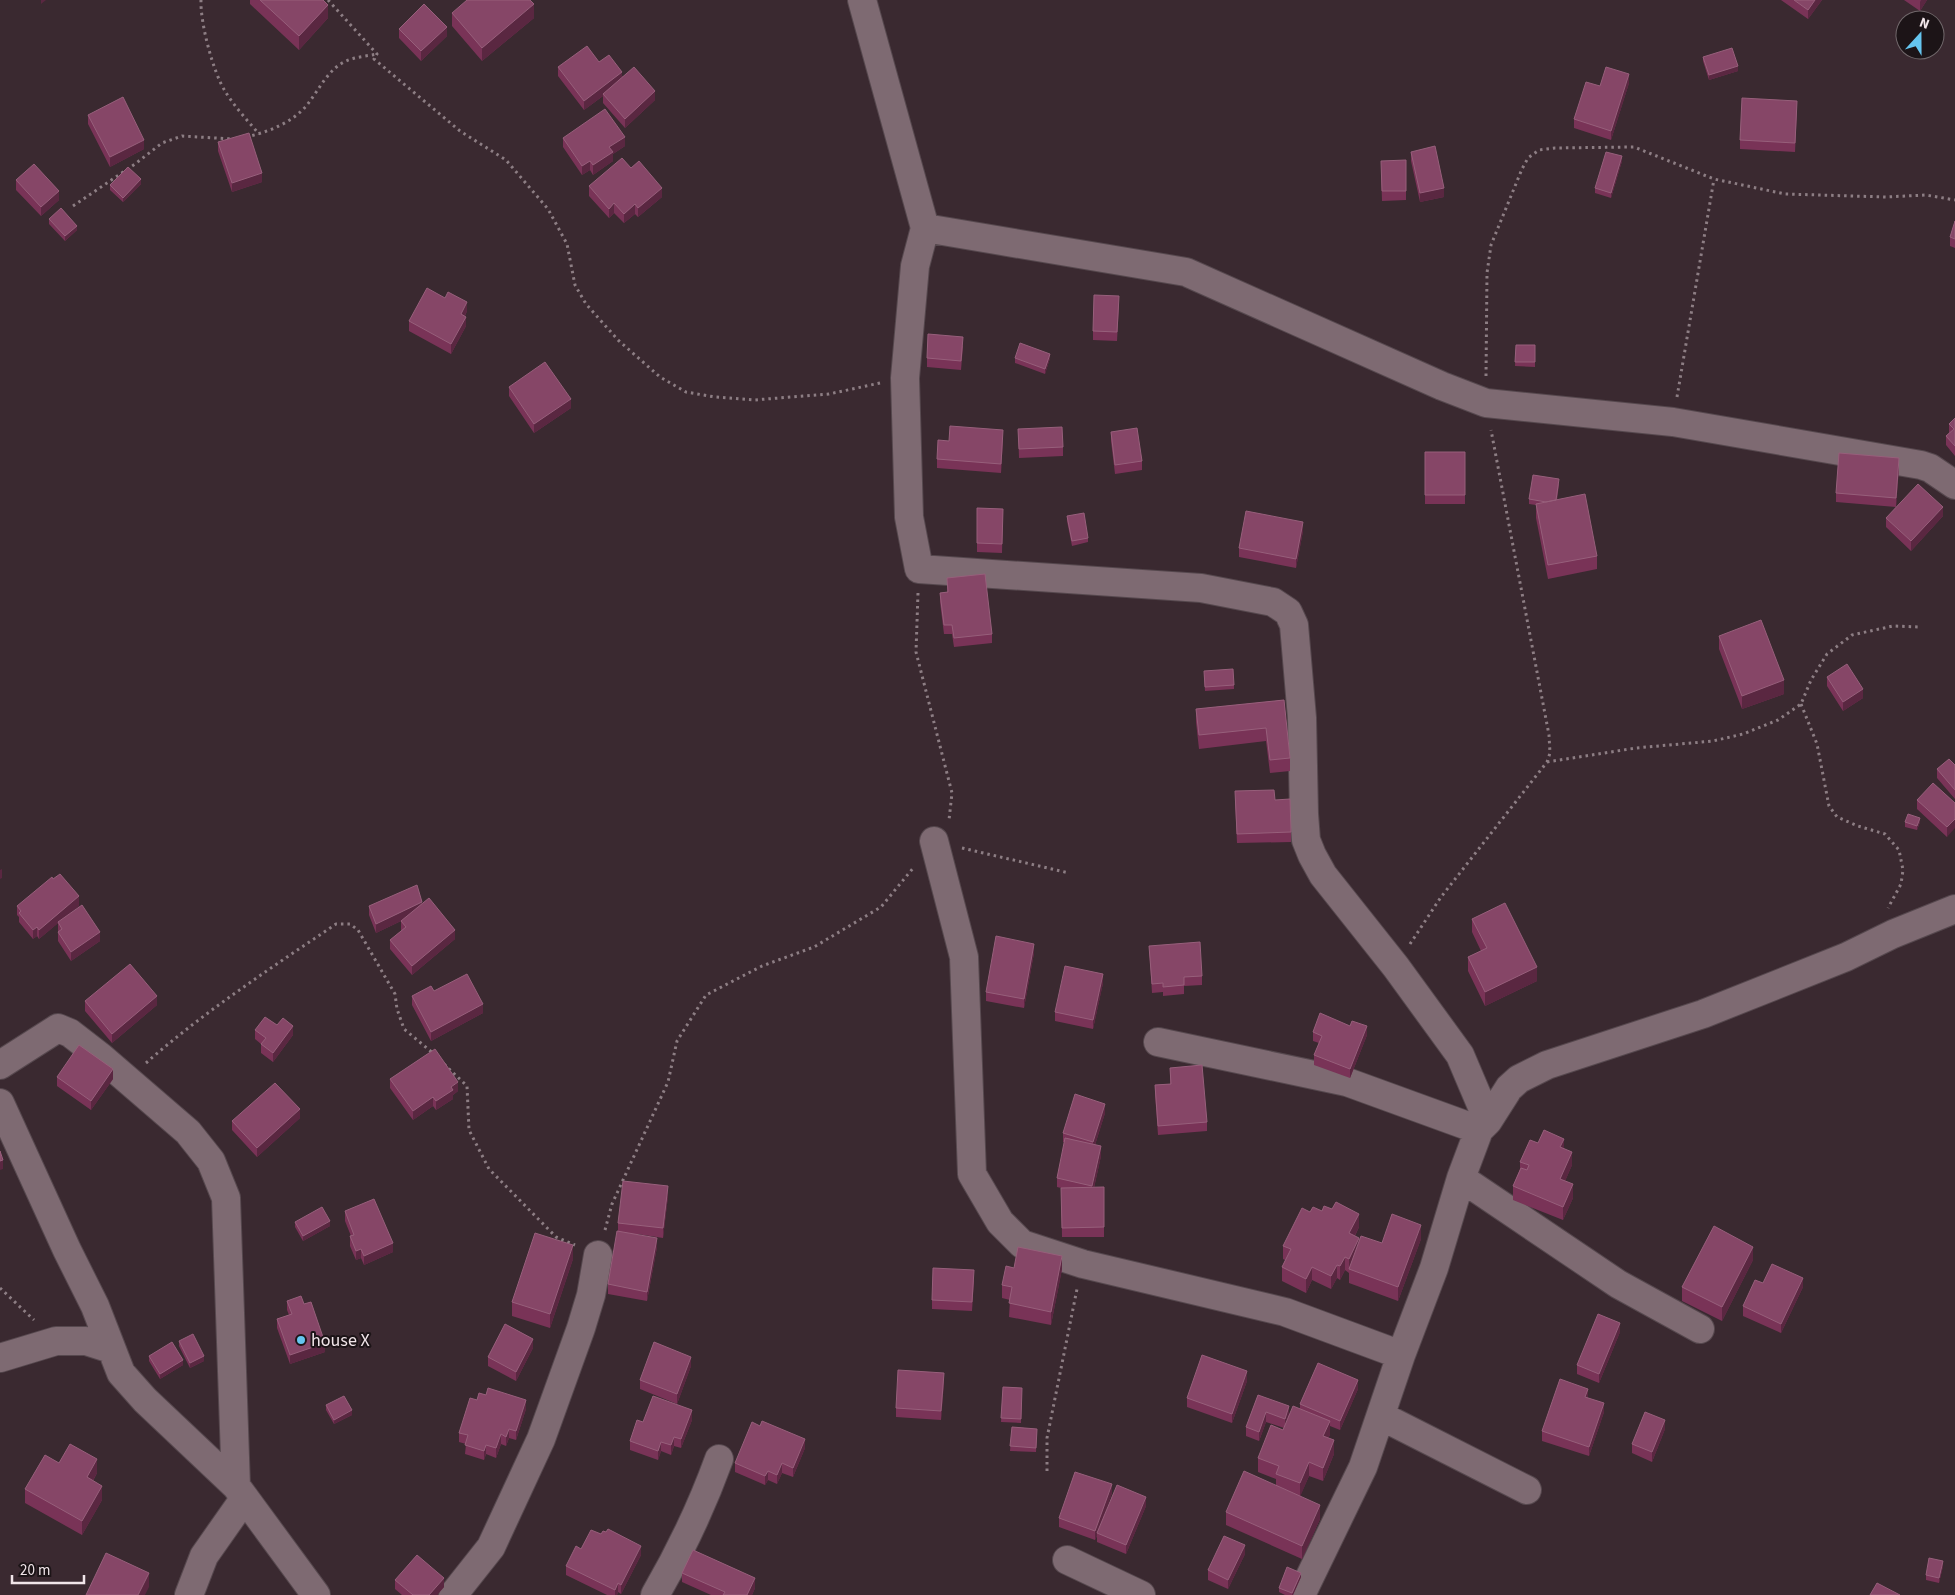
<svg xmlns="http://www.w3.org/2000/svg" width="1955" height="1595" font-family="'Source Sans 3',sans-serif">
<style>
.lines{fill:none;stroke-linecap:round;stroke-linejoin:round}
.minor-casing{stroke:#56484e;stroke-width:30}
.path{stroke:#8d7e84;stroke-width:3;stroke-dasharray:2.5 4;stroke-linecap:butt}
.minor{stroke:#7e6a72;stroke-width:28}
.wall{fill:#793357}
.shaded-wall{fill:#5a2741}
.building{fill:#864667;stroke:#975f7b}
.poi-dot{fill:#65c5ef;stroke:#1c1417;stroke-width:2}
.labels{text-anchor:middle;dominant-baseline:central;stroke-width:4;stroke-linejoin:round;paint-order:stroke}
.poi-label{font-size:18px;fill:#f1e5e9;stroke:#1c1417;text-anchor:start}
</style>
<rect width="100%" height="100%" fill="#3a2930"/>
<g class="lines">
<defs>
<path id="minor" d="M862 0 925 228 915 266 905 378 909 517 919 569 1201 588 1273 602 1288 612 1294 625 1302 718 1304 814 1306 840 1312 855 1323 875 1396 967 1460 1055 1488 1121
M925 228 1186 272 1442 386 1486 403 1673 422 1921 465 1930 468 1955 485
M934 841 964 957 972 1174 1000 1222 1022 1244 1083 1264 1285 1312 1401 1355
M1158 1042 1347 1082 1479 1130
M0 1065 58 1028 70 1033 101 1057 188 1132 211 1161 226 1198 236 1486
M0 1103 67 1250 95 1306 121 1373 145 1400 236 1486 316 1595
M1461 1178 1618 1284 1700 1329
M0 1358 56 1341H86L111 1349
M1381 1416 1527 1490
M1067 1560 1141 1595
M189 1595 204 1556 244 1499
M453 1595 491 1547 541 1439 581 1328 591 1295 598 1255
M655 1595C680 1552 702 1506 719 1459
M1301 1595 1363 1467 1401 1355 1434 1268 1461 1178 1479 1130 1488 1121 1509 1088 1519 1079 1547 1065 1703 1014 1846 957 1893 934 1955 909"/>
</defs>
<use href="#minor" class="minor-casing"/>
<path class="path" d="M201 0C200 22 213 72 225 91 234 106 247 120 259 134
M328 0 377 54 374 59 460 131 506 160 548 209 567 244 575 285 586 304 618 340 660 377 686 392 715 397 754 400 829 394 880 383
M246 137C268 132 292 123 307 105 319 90 328 69 346 61 355 57 367 56 377 54
M73 206 135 164 162 143 182 136 232 139
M1486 376 1487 273 1491 245 1522 169 1528 158 1539 150 1555 148 1634 147 1714 179 1785 194 1886 197 1926 195 1955 200
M1677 397 1714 179
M918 593 916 652 952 793 949 820
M1801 704 1817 744 1829 806 1837 817 1858 826 1885 834 1899 850 1903 870 1901 884 1888 908
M1547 762 1636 748 1713 741 1743 734 1778 720 1801 704 1811 680 1827 654 1852 635 1893 626 1919 627
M962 848 1069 873
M1410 944 1441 897 1547 762 1550 753 1549 735 1491 430
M146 1063C205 1011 271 968 336 924H350L358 930 395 994 397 1009 404 1029 434 1054
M444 1064 467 1086 469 1130 489 1169 556 1237 575 1245
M605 1230 612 1204 668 1082 677 1041 706 995 762 966 814 947 881 907 914 867
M0 1288 34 1320
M1047 1471V1438L1077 1289"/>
<use href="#minor" class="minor"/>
</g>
<path class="wall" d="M250 0H323L328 18 299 50 250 4Z
M1781 0H1822L1808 19Z
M1904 0H1927L1920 11Z
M452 13 534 18 482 61 452 26Z
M399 29 447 36 421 61 399 38Z
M1703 57 1738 71 1709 80 1703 61Z
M599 62 622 76 655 100 625 128 603 103V96L584 110 558 76V67Z
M1629 83 1611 140 1574 128V119L1600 86Z
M1797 110 1795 152 1740 149V140Z
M88 115 144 149 110 167 88 124Z
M563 138 625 146 613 154V161L593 175 590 170 582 175 563 147Z
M218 142 262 182 232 192 218 151Z
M1411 152 1444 197 1420 202 1411 161Z
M1406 160V200L1382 201 1381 170Z
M1622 161 1611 198 1595 193V188Z
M631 168 662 197 638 217 635 214 624 223 614 213 609 218 589 196V186Z
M16 180 59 200 41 216 16 190Z
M141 184 123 202 110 190V185Z
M49 219 77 230 65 241 49 224Z
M1955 221V248L1950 246V237Z
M1119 305 1117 341 1093 340V331Z
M467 311 465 316 466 326 451 354 409 331V321Z
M1516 345H1535V367L1515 366Z
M963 346 961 370 927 367V358Z
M1015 358H1050L1045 374 1015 363Z
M509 387 571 408 534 433 509 396Z
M1955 418V456L1946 445V436L1949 433V424Z
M1018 429 1063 447V456L1019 458Z
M1111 432 1142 461V470L1115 474 1111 441Z
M1003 439 1001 473 937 468V459L949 441Z
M1425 452H1465V504H1425Z
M1899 467 1896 507 1836 502V493Z
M1559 484 1557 500 1597 556V569L1548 579 1536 518V505L1529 504V499Z
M977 508 1003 509 1002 553 977 552Z
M1067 516 1088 538V542L1072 546 1067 521Z
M1943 516 1911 551 1886 527V518Z
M1303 531 1296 568 1239 557V548Z
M947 578 992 634V643L954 647 952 634H944L940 602V593L947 592Z
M1719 636 1784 694 1742 709 1719 649Z
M1204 675 1234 685V689L1205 691Z
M1827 677 1863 698 1843 711 1827 686Z
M1284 700 1290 758V771L1270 773 1266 741 1199 749 1196 722V709Z
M1955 765V799L1937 778V769Z
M1235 800H1275L1291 832V842L1237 843Z
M1917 800 1955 803 1947 837 1917 809Z
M1905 822H1920L1917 830 1905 827Z
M422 904 455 939 412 975 390 949V940L401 931V921L376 933 369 915V906Z
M17 906H79L66 916 100 941 71 961 58 941V923L39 939 37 936 33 939 19 922V917L17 915Z
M1472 919 1537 981 1485 1006 1468 971V957L1481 951 1472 932Z
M1149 946 1202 976V985L1184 986V994L1163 996V992L1152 993Z
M1034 953 1024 1008 986 1001V992Z
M1103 983 1093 1029 1055 1021V1012Z
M434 991 483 1013 431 1041 412 1005V996Z
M85 1001 157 1005 112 1043 85 1011Z
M1350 1026 1367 1035 1350 1078 1314 1065V1055L1319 1043 1313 1041V1032Z
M255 1030 293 1035 273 1062 261 1053V1044L255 1039Z
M1170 1068 1207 1122V1131L1158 1135 1155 1094V1085L1170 1084Z
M57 1077 113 1079 91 1110 57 1086Z
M390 1079 458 1091 453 1095V1099L436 1110 433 1106 413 1120 390 1088Z
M1105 1113 1095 1145 1101 1156 1094 1188 1104 1187V1237H1062L1061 1188 1057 1187V1178L1065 1142H1063V1133Z
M300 1118 257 1157 232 1130V1121Z
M1538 1143 1564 1148 1572 1165 1565 1181 1573 1198 1563 1220 1513 1200V1186L1520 1169V1162Z
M668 1196 663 1238 637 1234 657 1247 647 1301 608 1294V1284L618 1231V1223Z
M345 1211 393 1252 364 1265 361 1258 356 1260 350 1246V1236H351L345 1221Z
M1310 1212 1359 1227 1355 1236 1359 1242 1382 1243 1421 1239 1398 1301 1349 1283V1272V1273L1345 1270 1340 1280 1337 1278 1331 1289 1312 1280 1306 1293 1282 1281V1267L1285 1260 1283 1259V1246Z
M295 1222 330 1226 303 1241 295 1227Z
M573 1259 550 1328 512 1316V1302Z
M1753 1260 1722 1321 1682 1301V1287Z
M1014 1268 1062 1269 1051 1325 1009 1317 1010 1300 1002 1298V1285Z
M974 1280 972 1311 932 1309V1300Z
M1763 1283 1803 1287 1781 1333 1743 1316V1306Z
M287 1301 304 1304 325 1352 290 1364 277 1328V1319L289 1315 287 1310Z
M1620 1332 1599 1383 1577 1374V1365Z
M179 1341 204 1361 190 1368 179 1346Z
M533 1348 516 1381 488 1366V1357Z
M149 1356 183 1365 160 1379 149 1361Z
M691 1366 677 1404 640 1389V1380Z
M1247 1381 1232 1423 1187 1407V1398Z
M944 1382 941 1420 896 1417V1408Z
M1003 1387 1022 1388 1021 1423 1001 1422Z
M1358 1389 1340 1430 1330 1426V1435L1328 1438 1334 1454 1323 1481 1309 1476 1300 1496 1320 1519 1302 1559 1226 1525V1512L1276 1485V1479L1258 1472V1458L1283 1430 1284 1428 1266 1422 1259 1441 1246 1436V1427L1258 1395 1289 1415 1300 1409V1404Z
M1588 1398 1604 1412 1589 1456 1542 1441V1431Z
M477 1400 526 1409 516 1440 509 1438 506 1446 501 1444 496 1458 486 1454 484 1460 465 1454 466 1444 459 1442V1433Z
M326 1405 352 1415 334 1424 326 1410Z
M692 1420 681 1448 674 1446 671 1455 661 1451 658 1460 630 1450V1441L643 1422Z
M1012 1427 1037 1429 1036 1452 1010 1451Z
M1665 1429 1652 1462 1632 1453V1444Z
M805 1448 793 1477 782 1473 777 1484 768 1480 765 1485 735 1472V1463Z
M59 1463 97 1473 93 1481 102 1500 82 1535 25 1503V1489Z
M1112 1493 1104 1515 1146 1506 1126 1554 1097 1542V1536L1095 1540 1059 1527V1518Z
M581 1549 641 1555 621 1594 618 1592 617 1595H607L566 1575V1566Z
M1245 1554 1228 1589 1208 1580V1570Z
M1943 1566 1939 1583 1926 1580V1575Z
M682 1573 755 1588 752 1595H711L682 1582Z
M1301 1577 1293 1595H1285L1279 1592V1588Z
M395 1580 444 1587 437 1595H402L395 1589Z"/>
<path class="shaded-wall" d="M41 0H46L41 4Z
M1815 0H1822L1808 19V10Z
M1921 0H1927L1920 11V2Z
M534 4V18L482 61V48Z
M328 5V18L299 50V36Z
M447 27V36L421 61V51Z
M1738 66V71L1709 80V75Z
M622 72V82L603 94V96L584 110V101Z
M1629 74V83L1611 140V131Z
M655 91V100L625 128V119Z
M625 137V146L613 154V161L593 175V165L609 147Z
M144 140V149L110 167V157Z
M1622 156V161L1611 198V193Z
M590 161V170L582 175V166Z
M262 173V182L232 192V183Z
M141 179V184L123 202V198Z
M662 188V197L638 217V208Z
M1444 188V197L1420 202V193Z
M59 191V200L41 216V207Z
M614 203V213L609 218V209Z
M635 204V214L624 223V214Z
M77 226V230L65 241V236Z
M467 302V311L461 323V314Z
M466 317V326L451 354V344Z
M1050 354V358L1045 374V369Z
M571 399V408L534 433V424Z
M1003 430V439L1001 473V464Z
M1899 458V467L1896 507V498Z
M1943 507V516L1911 551V541Z
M1303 522V531L1296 568V559Z
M1784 680V694L1742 709V696Z
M1863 689V698L1843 711V702Z
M1920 818V822L1917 830V826Z
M1955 819V828L1947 837V827Z
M2 869V878L0 879V870Z
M79 896V906L39 939V930Z
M422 902V911L376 933V924Z
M37 927V936L33 939V930Z
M455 930V939L412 975V966Z
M100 932V941L71 961V952Z
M1034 944V953L1024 1008V999Z
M1537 967V981L1485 1006V992Z
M1103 974V983L1093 1029V1020Z
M157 996V1005L112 1043V1034Z
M483 1004V1013L431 1041V1032Z
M293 1026V1035L273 1062V1053Z
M1367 1026V1035L1350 1078V1069Z
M113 1069V1079L91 1110V1101Z
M458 1082V1091L453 1095V1099L436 1110V1101L451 1087Z
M433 1097V1106L413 1120V1111Z
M1105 1104V1113L1093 1151V1142Z
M300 1109V1118L257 1157V1148Z
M1564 1139V1152L1560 1147Z
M1101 1146V1156L1092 1196V1186Z
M1572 1152V1165L1560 1193V1179Z
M3 1160V1169L0 1170V1161Z
M1573 1184V1198L1563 1220V1207Z
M668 1186V1196L663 1238V1228Z
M1359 1214V1227L1349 1247V1233Z
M330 1221V1226L303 1241V1236Z
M1421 1225V1239L1398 1301V1287Z
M657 1238V1247L647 1301V1292Z
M1359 1238V1251L1349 1269V1273V1259Z
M393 1243V1252L364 1265V1256Z
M573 1245V1259L550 1328V1314Z
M1753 1247V1260L1722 1321V1307Z
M361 1249V1258L356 1260V1251Z
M1062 1256V1269L1051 1325V1312Z
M1345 1257V1270L1340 1280V1266Z
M1337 1265V1278L1331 1289V1276Z
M1312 1267V1280L1306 1293V1279Z
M1803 1278V1287L1781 1333V1324Z
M1620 1323V1332L1599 1383V1374Z
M533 1339V1348L516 1381V1372Z
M325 1343V1352L290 1364V1355Z
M204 1356V1361L190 1368V1363Z
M691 1357V1366L677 1404V1394Z
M183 1360V1365L160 1379V1374Z
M1247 1371V1381L1232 1423V1414Z
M944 1373V1382L941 1420V1411Z
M1358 1380V1389L1340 1430V1421Z
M1588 1389V1398L1585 1397Z
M526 1400V1409L516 1440V1431Z
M1604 1403V1412L1589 1456V1447Z
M1289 1406V1415L1285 1428V1419Z
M352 1410V1415L334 1424V1420Z
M692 1410V1420L681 1448V1439Z
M1266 1412V1422L1259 1441V1432Z
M1665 1420V1429L1652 1462V1452Z
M1330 1421V1435L1323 1450V1436Z
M509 1429V1438L506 1446V1437Z
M501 1434V1444L496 1458V1448Z
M674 1437V1446L671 1455V1445Z
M805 1439V1448L793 1477V1468Z
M1334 1440V1454L1323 1481V1468Z
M661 1442V1451L658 1460V1451Z
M486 1445V1454L484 1460V1451Z
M97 1459V1473L87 1491V1477Z
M1309 1462V1476L1300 1497V1483Z
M782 1463V1473L777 1484V1475Z
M768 1471V1480L765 1485V1476Z
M1112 1484V1493L1098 1533H1097V1536L1095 1540V1531Z
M102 1486V1500L82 1535V1521Z
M1146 1497V1506L1126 1554V1545Z
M1320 1505V1519L1302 1559V1546Z
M1245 1545V1554L1228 1589V1580Z
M641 1546V1555L621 1594V1585Z
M1943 1561V1566L1939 1583V1578Z
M149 1573V1587L145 1595H138Z
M1301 1573V1577L1293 1595H1292Z
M444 1578V1587L437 1595H429Z
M755 1578V1588L752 1595H747Z
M618 1583V1592L617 1595H615V1590Z"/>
<path class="building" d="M260 0H323L328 5 299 36Z
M467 0H530L534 4 482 48 452 13Z
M1794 0H1815L1808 10Z
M424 4 447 27 421 51 399 29Z
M587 46 599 62 609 55 622 72 584 101 558 67Z
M1732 48 1738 66 1709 75 1703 57Z
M634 67 655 91 625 119 603 94Z
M1606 67 1629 74 1611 131 1574 119 1586 82 1600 86Z
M123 97 144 140 110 157 88 115Z
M1742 98 1797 101 1795 143 1740 140Z
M605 109 625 137 609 147 613 152 593 165 590 161 582 166 563 138Z
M249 133 262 173 232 183 218 142Z
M1435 146 1444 188 1420 193 1411 152Z
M1606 152 1622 156 1611 193 1595 188Z
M622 158 631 168 639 161 662 188 638 208 635 204 624 214 614 203 609 209 589 186Z
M1406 160V191H1382L1381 161Z
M34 164 59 191 41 207 16 180Z
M128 167 141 179 123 198 110 185Z
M61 208 77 226 65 236 49 219Z
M1955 221V239L1950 237Z
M427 288 445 298 448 292 467 302 461 314 466 317 451 344 409 321Z
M1094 295 1119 296 1117 332 1093 331Z
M928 334 963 337 961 361 927 358Z
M1020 343 1050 354 1045 369 1015 358Z
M1516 345H1535V362H1515Z
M545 362 571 399 534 424 509 387Z
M1955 418V446L1946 436 1954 429 1949 424Z
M950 426 1003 430 1001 464 937 459 938 440 949 441Z
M1062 427 1063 447 1019 449 1018 429Z
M1137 428 1142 461 1115 465 1111 432Z
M1425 452H1465V495H1425Z
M1839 453 1899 458 1896 498 1836 493Z
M1533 475 1559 479 1556 500 1546 502 1529 499Z
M1918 484 1943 507 1911 541 1886 518Z
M1585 494 1597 556 1548 565 1536 504Z
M977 508 1003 509 1002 544 977 543Z
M1246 511 1303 522 1296 559 1239 548Z
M1084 513 1088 538 1072 541 1067 516Z
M985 574 992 634 954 638 952 625H944L940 593 948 592 947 578Z
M1761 620 1784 680 1742 696 1719 636Z
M1847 664 1863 689 1843 702 1827 677Z
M1233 669 1234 685 1205 687 1204 671Z
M1284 700 1290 758 1270 760 1266 728 1199 735 1196 709Z
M1949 759 1955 765V790L1937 769Z
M1933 783 1955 803V819L1947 827 1917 800Z
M1274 790 1275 800 1290 799 1291 832 1237 834 1235 791Z
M1908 814 1920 818 1917 826 1905 822Z
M60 874 79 896 39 930 37 927 33 930 19 913 21 911 17 906 52 877 53 879Z
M417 885 422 902 376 924 369 906Z
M429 898 455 930 412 966 390 940 406 927 401 921Z
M1505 903 1537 967 1485 992 1468 957 1487 948 1472 919Z
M82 905 100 932 71 952 58 932 62 929 58 922Z
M996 936 1034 944 1024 999 986 992Z
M1200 942 1202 976 1184 977V985L1163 987V983L1152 984 1149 946Z
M130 964 157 996 112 1034 85 1001Z
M1065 966 1103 974 1093 1020 1055 1012Z
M467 974 483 1004 431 1032 412 996 431 986 434 991Z
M1320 1013 1350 1026 1352 1021 1367 1026 1350 1069 1314 1055 1322 1036 1313 1032Z
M265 1017 277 1025 283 1018 293 1026 273 1053 261 1044 266 1038 255 1030Z
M79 1045 113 1069 91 1101 57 1077Z
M435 1049 458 1082 451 1087 453 1090 436 1101 433 1097 413 1111 390 1079Z
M1202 1065 1207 1122 1158 1126 1155 1085 1171 1084 1170 1068Z
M275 1083 300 1109 257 1148 232 1121Z
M1075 1094 1105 1104 1093 1142 1063 1133Z
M1544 1130 1564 1139 1560 1147 1572 1152 1560 1179 1573 1184 1563 1207 1513 1186 1521 1168 1527 1170 1529 1165 1520 1162 1530 1140 1538 1143Z
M1065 1138 1101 1146 1092 1186 1057 1178Z
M0 1151 3 1160 0 1161Z
M623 1181 668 1186 663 1228 618 1223Z
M1104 1187V1227L1062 1228 1061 1188Z
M374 1199 393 1243 364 1256 361 1249 356 1251 350 1236 354 1235 345 1211Z
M1336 1202 1359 1214 1349 1233 1359 1238 1349 1259 1345 1257 1340 1266 1337 1265 1331 1276 1312 1267 1306 1279 1282 1267 1291 1249 1283 1246 1302 1208 1310 1212 1313 1207 1322 1211 1324 1206 1332 1209Z
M322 1207 330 1221 303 1236 295 1222Z
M1392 1214 1421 1225 1398 1287 1349 1269 1361 1236 1382 1243Z
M1714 1226 1753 1247 1722 1307 1682 1287Z
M617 1231 657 1238 647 1292 608 1284Z
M535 1233 573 1245 550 1314 512 1302Z
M1018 1247 1062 1256 1051 1312 1009 1303 1012 1287 1002 1285 1006 1266 1014 1268Z
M1772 1264 1803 1278 1781 1324 1743 1306 1755 1280 1763 1283Z
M933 1268 974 1270 972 1302 932 1300Z
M301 1296 304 1304 311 1302 325 1343 290 1355 277 1319 292 1314 287 1301Z
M1598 1314 1620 1323 1599 1374 1577 1365Z
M505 1324 533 1339 516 1372 488 1357Z
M193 1334 204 1356 190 1363 179 1341Z
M172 1342 183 1360 160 1374 149 1356Z
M654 1342 691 1357 677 1394 640 1380Z
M1202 1355 1247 1371 1232 1414 1187 1398Z
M1318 1363 1358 1380 1340 1421 1300 1404Z
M898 1370 944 1373 941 1411 896 1408Z
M1560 1379 1588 1389 1585 1397 1604 1403 1589 1447 1542 1431Z
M1003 1387 1022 1388 1021 1419 1001 1418Z
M488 1388 526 1400 516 1431 509 1429 506 1437 501 1434 496 1448 486 1445 484 1451 465 1445 468 1435 459 1433 470 1398 477 1400 479 1393 486 1395Z
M1258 1395 1289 1406 1285 1419 1266 1412 1259 1432 1246 1427Z
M344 1396 352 1410 334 1420 326 1405Z
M653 1396 692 1410 681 1439 674 1437 671 1445 661 1442 658 1451 630 1441 637 1420 643 1422Z
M1293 1406 1330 1421 1323 1436 1334 1440 1323 1468 1309 1462 1300 1483 1276 1474 1279 1466 1258 1458 1271 1425 1283 1430Z
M1645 1412 1665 1420 1652 1452 1632 1444Z
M762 1421 805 1439 793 1468 782 1463 777 1475 768 1471 765 1476 735 1463 752 1422 760 1426Z
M1012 1427 1037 1429 1036 1448 1010 1446Z
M70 1444 97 1459 87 1477 102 1486 82 1521 25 1489 45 1455 59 1463Z
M1244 1471 1320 1505 1302 1546 1226 1512Z
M1075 1472 1112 1484 1095 1531 1059 1518Z
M1117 1485 1146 1497 1126 1545 1097 1533Z
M608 1529 641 1546 621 1585 618 1583 615 1590 566 1566 576 1546 581 1549 591 1530 601 1534 603 1531 606 1532Z
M1224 1536 1245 1545 1228 1580 1208 1570Z
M693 1550 755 1578 747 1595H723L725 1592 682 1573Z
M106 1553 149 1573 138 1595H86Z
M417 1555 444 1578 429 1595H413L395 1580Z
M1929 1558 1943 1561 1939 1578 1926 1575Z
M1287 1567 1301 1573 1292 1593 1279 1588Z
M1877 1583 1900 1595H1870Z"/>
<circle class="poi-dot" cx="301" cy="1340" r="5"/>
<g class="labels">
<g class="poi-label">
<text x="311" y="1340">house X</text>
</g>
</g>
<g transform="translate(1920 35) rotate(21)"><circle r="24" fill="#1c1417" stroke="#71686b"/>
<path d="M0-4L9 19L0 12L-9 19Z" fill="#65c5ef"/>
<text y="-8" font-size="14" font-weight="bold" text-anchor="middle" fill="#f1e5e9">N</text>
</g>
<path d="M12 1575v8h72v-8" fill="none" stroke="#f1e5e9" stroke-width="2.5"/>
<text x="20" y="1575" font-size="15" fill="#f1e5e9" stroke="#1c1417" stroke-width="4" paint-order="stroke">20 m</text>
</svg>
